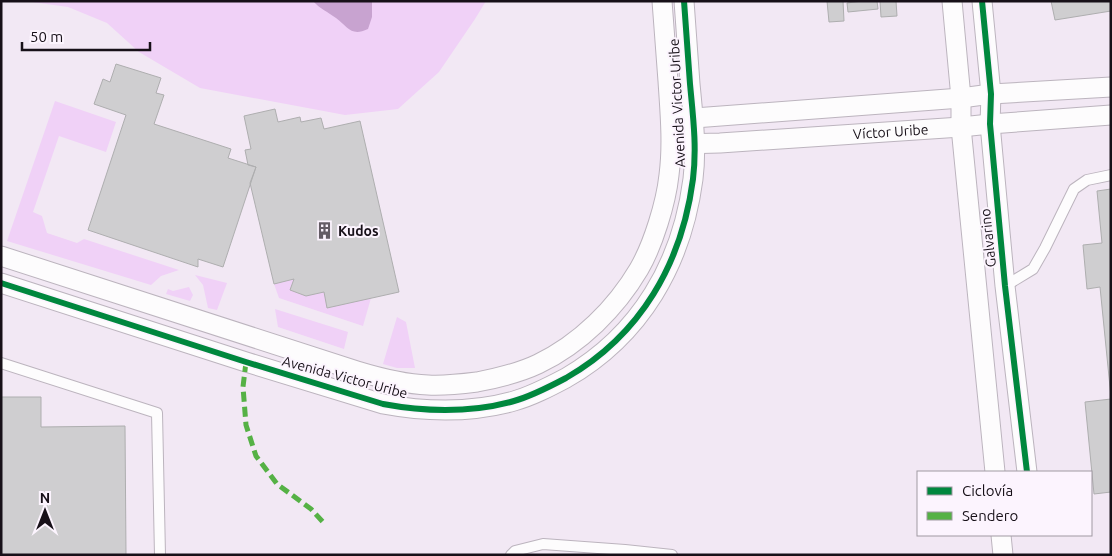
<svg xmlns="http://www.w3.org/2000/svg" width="1112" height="556" font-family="Ubuntu,sans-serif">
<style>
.green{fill:#f0d1f7}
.water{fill:#c8a3d0}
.building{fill:#cfced0;stroke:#aeaeaf}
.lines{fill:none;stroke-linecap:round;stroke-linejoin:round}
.service-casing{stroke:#bcb4be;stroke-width:12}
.minor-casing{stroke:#bcb4be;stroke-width:21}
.service{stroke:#fdfcfd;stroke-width:10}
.minor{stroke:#fdfcfd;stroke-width:19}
.quiet{stroke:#55b145;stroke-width:5;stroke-dasharray:10 5;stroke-linecap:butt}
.cycleway-casing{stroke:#fcf4fe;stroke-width:9}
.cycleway{stroke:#00873e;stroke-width:6}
.labels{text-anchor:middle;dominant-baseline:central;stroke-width:4;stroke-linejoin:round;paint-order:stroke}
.street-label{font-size:14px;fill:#171018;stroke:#fcf4fe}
.poi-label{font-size:14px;font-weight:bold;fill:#171018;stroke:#fcf4fe;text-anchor:start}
</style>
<rect width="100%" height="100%" fill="#f2e8f4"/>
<path class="green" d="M25 1H486L475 19 439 72 398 109 345 115 200 88 139 52 107 23 68 7Z
M55 101 116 122 106 152 59 136 33 212 42 216 47 233 77 243 84 239 179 270 161 276 151 285 7 241Z
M195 275 227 283 217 310 208 308 203 285Z
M294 279 290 290 306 296 324 292 327 308 371 298 363 326 279 298 274 284Z
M189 287 193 295 190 301 166 294 168 289 173 291Z
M275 309 348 332 344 349 278 327Z
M397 317 406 322 415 368H397L383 364Z"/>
<path class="water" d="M313 1H372V17L368 29C351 37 348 27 336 18 328 12 320 9 313 1Z"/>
<path class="building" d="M827 1H843L844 21 829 22Z
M862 1H877L878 9 848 12 847 3Z
M880 1H896L897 16 881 17Z
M1051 1H1111V11L1055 20Z
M116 64 161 78 156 93 164 95 154 124 231 149 228 158 256 167 223 267 198 259V267L88 230 126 115 94 104 103 79 110 82Z
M275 109 278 122 300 117 301 122 321 118 324 129 360 121 399 292 327 308 324 292 306 296 290 290 294 279 274 284 250 183 256 167 248 165 245 150 251 149 244 116Z
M1111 189V397L1100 287 1087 289 1083 245 1102 243 1097 191Z
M1 397H41V427L125 426 126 555H1Z
M1111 399V492L1094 494 1085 402Z"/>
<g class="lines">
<defs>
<path id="service" d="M1005 286 1033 269 1045 248 1074 189 1087 180 1111 175
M1 363 157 413 160 555
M511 555 515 551 543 544 625 550 672 555"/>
<g id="minor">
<path d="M952 1 961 98V127L995 472"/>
<path d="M982 1 991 94 990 124 1005 286 1027 472"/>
<path d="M681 119 961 98 991 94 1111 87"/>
<path id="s1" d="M682 144 720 143 961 127 990 124 1111 115"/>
<path d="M1 256 357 371C380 378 403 384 428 385 444 386 461 384 477 382 498 378 519 373 538 364 580 344 616 308 639 269 653 245 666 203 669 175 673 144 670 112 668 81 666 54 664 28 662 1"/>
<path d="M1 283 246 362 383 404C426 412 471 413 514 401 532 396 549 387 566 378 641 335 682 263 693 179 697 147 693 116 690 84 688 57 686 29 684 1"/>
<path d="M1001 535 1003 555"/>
</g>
</defs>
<use href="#service" class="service-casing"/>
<use href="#minor" class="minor-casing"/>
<use href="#service" class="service"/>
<use href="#minor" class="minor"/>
<path class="quiet" d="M246 362 243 387 246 425 256 456 277 484 311 509 323 522"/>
<defs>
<path id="cycleway" d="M982 1 991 94 990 124 1005 286 1027 472
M1 283 246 362 383 404C426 412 471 413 514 401 532 396 549 387 566 378 641 335 682 263 693 179 697 147 693 116 690 84 688 57 686 29 684 1"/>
</defs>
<use href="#cycleway" class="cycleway-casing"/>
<use href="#cycleway" class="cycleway"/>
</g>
<defs>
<symbol id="building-bare" viewBox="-9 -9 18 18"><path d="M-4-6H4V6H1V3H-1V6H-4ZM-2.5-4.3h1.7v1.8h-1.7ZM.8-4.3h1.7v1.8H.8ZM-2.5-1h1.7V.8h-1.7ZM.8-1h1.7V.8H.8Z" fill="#645c65" stroke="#fcf4fe" stroke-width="2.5" paint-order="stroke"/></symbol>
</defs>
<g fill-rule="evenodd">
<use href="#building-bare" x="312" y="218" width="25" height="25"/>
</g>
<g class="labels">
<g class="street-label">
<text transform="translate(677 103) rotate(-93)">Avenida Victor Uribe</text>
<text stroke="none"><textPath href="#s1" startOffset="209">Víctor Uribe</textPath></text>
<text transform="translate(988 238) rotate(-96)">Galvarino</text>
<text transform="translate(345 377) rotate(15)">Avenida Victor Uribe</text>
</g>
<g class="poi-label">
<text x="338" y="231">Kudos</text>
</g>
</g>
<rect width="1112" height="556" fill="none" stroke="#171018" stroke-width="5"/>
<rect x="917" y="471" width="175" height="65" fill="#fcf4fe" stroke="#a099a2"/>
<rect x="927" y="487" width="25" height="8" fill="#00873e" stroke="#a099a2"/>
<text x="962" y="496" font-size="15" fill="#171018">Ciclovía</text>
<rect x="927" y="512" width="25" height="8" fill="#55b145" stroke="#a099a2"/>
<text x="962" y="521" font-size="15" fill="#171018">Sendero</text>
<g transform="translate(45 511)" stroke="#fcf4fe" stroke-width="4" paint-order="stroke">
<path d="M0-4L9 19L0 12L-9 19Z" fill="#171018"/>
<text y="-8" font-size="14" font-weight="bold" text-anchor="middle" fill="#171018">N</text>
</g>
<path d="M22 42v8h128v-8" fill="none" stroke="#171018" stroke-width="2.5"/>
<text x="30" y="42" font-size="15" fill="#171018" stroke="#fcf4fe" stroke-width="4" paint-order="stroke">50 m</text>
</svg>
